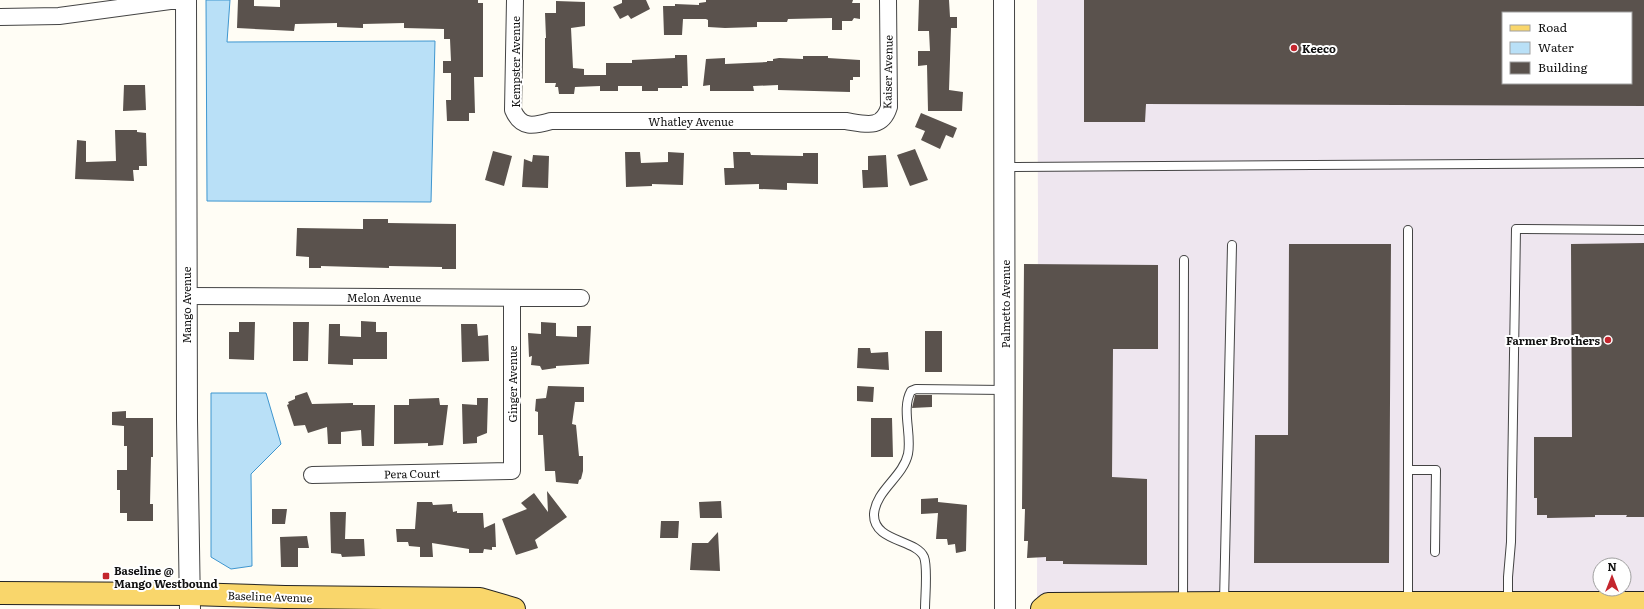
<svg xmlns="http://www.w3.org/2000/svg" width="1644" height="609" font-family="Literata,serif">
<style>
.industrial{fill:#eee6ef;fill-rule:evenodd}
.water{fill:#b9e0f7;stroke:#3f96cf}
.building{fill:#5a524d;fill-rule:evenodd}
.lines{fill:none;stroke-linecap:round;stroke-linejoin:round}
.service-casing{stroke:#444;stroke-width:10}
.minor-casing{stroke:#444;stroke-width:18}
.tertiary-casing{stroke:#444;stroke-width:22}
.primary-casing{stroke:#222;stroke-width:24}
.service{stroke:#fff;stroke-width:8}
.minor{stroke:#fff;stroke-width:16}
.tertiary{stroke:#fff;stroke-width:20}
.primary{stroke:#f9d66b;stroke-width:22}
.poi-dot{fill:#c4262e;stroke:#fff;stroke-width:1.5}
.labels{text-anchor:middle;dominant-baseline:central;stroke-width:4;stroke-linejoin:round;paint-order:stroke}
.poi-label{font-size:11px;font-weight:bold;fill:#111;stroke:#fff;text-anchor:start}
.street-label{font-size:11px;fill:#111;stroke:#fff}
</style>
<rect width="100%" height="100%" fill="#fffdf5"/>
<path class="industrial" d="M1037 0H1644V597L1037 600 1038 218ZM1503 13H1631V83H1503ZM1600 565H1624V589H1600Z"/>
<path class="water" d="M206 0H230L227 42 435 41 431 202 207 201Z
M211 393H266L281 444 251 474 252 566 231 569 211 557Z"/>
<path class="building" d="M238 0H254V6L280 7V0H478V3H483V77H474L475 113H469V121H447L446 100H451V73H443V61H451L450 39H444V29L404 28V23L363 24V28L337 27V23L295 24 294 31 237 28Z
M622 0H646L650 9 631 19 628 15 620 19 613 7 622 3Z
M706 0H853L852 3H860V19L854 18 852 21H842V30H832V18L788 19 787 22H757V27L725 28 708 27V20L706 19H683L682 35H664L663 6H675V4L699 5V3L706 2Z
M919 0H949L950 17H957V28H951L949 90 963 92 962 111H928L927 65 918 66V51H930L929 31H918Z
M1084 0H1644V106L1146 104 1145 122H1084ZM1503 13H1631V83H1503Z
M556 1 585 2V26L571 28 573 68 584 69V75H606V63H632V60L675 58V55H687L688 86H682V88H658V91H642V86H618V91H600V86L575 87 574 94H559L558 87H555L556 83H545V38H546L545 13H556Z
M803 56H828V58L860 60V77H853V80H850V92L778 90V85L753 86 754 91H710V85L703 86 706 59 725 58V64L767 62V61H773V59L779 58 803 59Z
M124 85H145L146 110 123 111Z
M921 113 957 128 953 138 946 135 940 149 921 140 925 131 915 127Z
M115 130H137V132L146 133 147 166H139V170H133L134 181 75 179 77 140 86 141V162L116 161Z
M915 149 928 180 910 186 897 155Z
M493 151 512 156 504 186 485 180Z
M625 152H640L641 163 668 162V152L684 153 683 185 652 184V186L626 187Z
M733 152H750L751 155 803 156V153H818V184L787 183V190L759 189V184L725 185 724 168H734Z
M533 155 549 156 548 188 522 187 524 159 532 162Z
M886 155 888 187 863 188 862 170H868V156Z
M363 219H388V223L456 224V269H442V267L389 266V268L321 266V268H309V257L296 256 297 228 363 229Z
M1644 243V517H1626L1627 515H1595V517L1547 518V515H1537V498H1534V437H1572L1571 244Z
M1289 244H1391L1389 563H1254L1255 435H1288Z
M1024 264 1158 265V349H1113L1112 477 1147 479V565L1063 564V561H1046V557L1027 558 1028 541H1024L1025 509H1022Z
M361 321 376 322V332H387V359H353V365L328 364 329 324H340V336L361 337Z
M239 322H255L254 360 229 359V332H239Z
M293 322H309L308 361H293Z
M541 322 556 323V336L577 337V326H591L589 364 556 366V368L542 370 540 366 531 365 532 356 529 357 528 333 541 334Z
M461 324H477L478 336 488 335 489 361 462 362Z
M925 331H942V372H925Z
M858 348H870L871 353 888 352 889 370 857 368Z
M548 386 584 387V402H575L572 424 576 425 579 456H583V471L581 479 579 480 578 484 556 482 555 471H545L543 435H538V412L535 411 536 399 546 398Z
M857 386 874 387 873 402 857 401Z
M307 392 312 404 353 403V405H375L374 446H362L361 430 341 432V444H328L327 427 308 433 305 425 294 426 287 405 289 404 288 402 295 399V396Z
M915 395H932V407L912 408Z
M439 398 440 405H448L443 445 428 446V443L394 444V405H409V399Z
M477 398H488L487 433 477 437V443L463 444 462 404 477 405Z
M126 411V418H153V457H151L150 504H153V521H127V513H120V490H117V470H127V446H124V426L112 425V412Z
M871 418H892L893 457H871Z
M547 491 567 517 535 540 538 548 516 555 502 519 527 509 521 503 534 493 548 512Z
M938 498V502L967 505 966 551 956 553 955 544 948 545 947 539H936L938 513 921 514V499Z
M721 501 722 518H700L699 502Z
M417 502H432L433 505 452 504 453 512 457 511V513H483L484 528 495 523 496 547H492V550L484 549 483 553H469V549L432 543 433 557H420V547L409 546 408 542H397L396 529H415Z
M272 509H287L285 524H272Z
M330 512H346L345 539H364L365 556 342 557 341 554 331 553Z
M661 521H679L678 538H660Z
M718 532 720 571 690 570 692 543H708Z
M307 536 309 548H298V567H281L280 537Z"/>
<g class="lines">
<defs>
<path id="service" d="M1005 167 1644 163
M1408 230V602
M1408 470H1436L1435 552
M1224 602 1232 245
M1508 602V577L1511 542 1516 229 1644 230
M1183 603 1184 260
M925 609C925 597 928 567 924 557 916 539 873 542 874 514 876 490 903 477 908 454 912 434 901 409 911 391L916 389 1004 390"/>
<path id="minor" d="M515 0 513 110C521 129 534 126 551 121H846C865 124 882 130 889 107L888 0
M0 17 59 16 170 1H186
M186 296 581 298
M312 475 512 471V298"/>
<path id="tertiary" d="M186 0 187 420 190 609
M1004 0 1005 609"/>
<path id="primary" d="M0 593 190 594 285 597 480 599 514 609
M1042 609 1048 604 1232 603H1644"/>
</defs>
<use href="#service" class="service-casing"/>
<use href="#minor" class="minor-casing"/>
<use href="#tertiary" class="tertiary-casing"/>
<use href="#primary" class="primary-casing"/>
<use href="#service" class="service"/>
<use href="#minor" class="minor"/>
<use href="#tertiary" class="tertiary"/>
<use href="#primary" class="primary"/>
</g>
<g class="poi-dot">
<circle cx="1294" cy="48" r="4"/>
<circle cx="1608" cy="340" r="4"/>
<rect x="102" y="572" width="8" height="8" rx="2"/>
</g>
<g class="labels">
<g class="poi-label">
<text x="1302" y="48">Keeco</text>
<text x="1600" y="340" text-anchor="end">Farmer Brothers</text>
<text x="114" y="570">Baseline @<tspan x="114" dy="13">Mango Westbound</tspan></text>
</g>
<g class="street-label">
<text transform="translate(515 62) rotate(-90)">Kempster Avenue</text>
<text transform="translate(887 72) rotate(-89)">Kaiser Avenue</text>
<text x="691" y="121">Whatley Avenue</text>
<text x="384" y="297">Melon Avenue</text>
<text transform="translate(1005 304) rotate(-90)">Palmetto Avenue</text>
<text transform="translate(186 305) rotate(-90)">Mango Avenue</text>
<text transform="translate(512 384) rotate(-90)">Ginger Avenue</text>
<text transform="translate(412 473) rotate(-1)">Pera Court</text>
<text transform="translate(270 596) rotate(2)">Baseline Avenue</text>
</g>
</g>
<rect x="1502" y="12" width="130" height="72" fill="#ffffff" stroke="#a0a0a0"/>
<rect x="1510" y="25" width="20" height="6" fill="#f9d66b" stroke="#a0a0a0"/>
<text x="1538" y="32" font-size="12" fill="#111111">Road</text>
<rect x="1510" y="42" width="20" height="12" fill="#b9e0f7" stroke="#a0a0a0"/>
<text x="1538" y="52" font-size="12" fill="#111111">Water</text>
<rect x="1510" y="62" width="20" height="12" fill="#5a524d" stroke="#a0a0a0"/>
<text x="1538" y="72" font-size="12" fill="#111111">Building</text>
<g transform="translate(1612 577)"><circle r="19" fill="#ffffff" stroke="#a0a0a0"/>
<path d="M0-3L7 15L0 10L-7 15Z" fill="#c4262e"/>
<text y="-6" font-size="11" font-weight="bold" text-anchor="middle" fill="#111111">N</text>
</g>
</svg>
